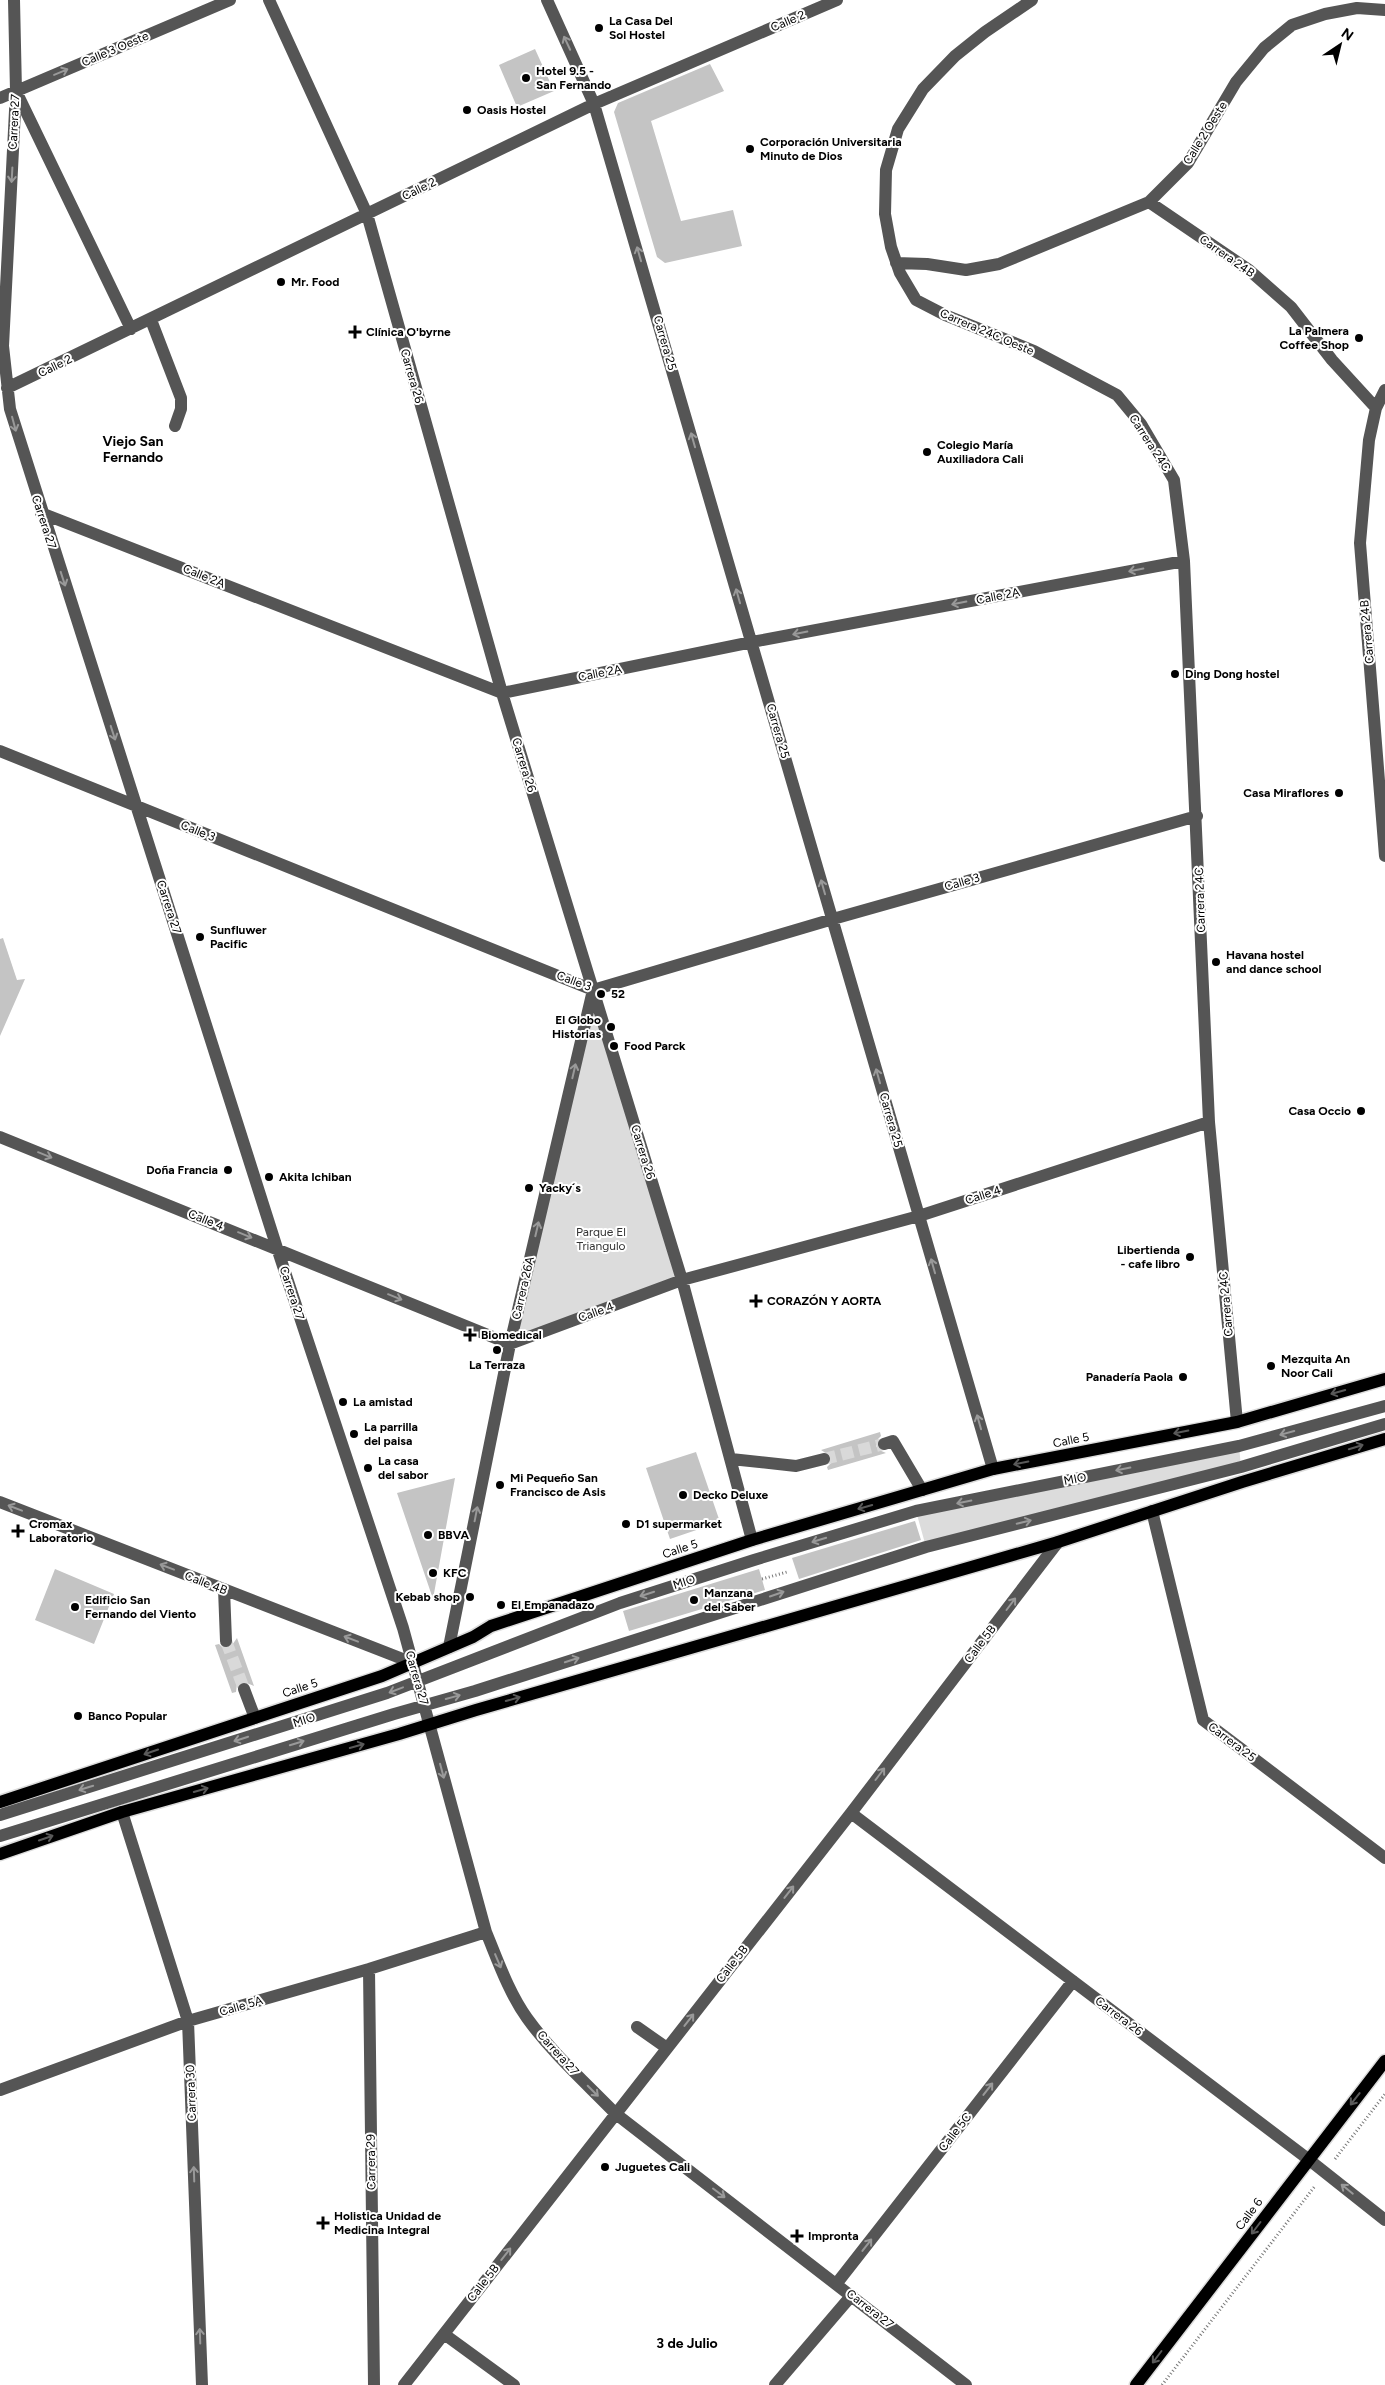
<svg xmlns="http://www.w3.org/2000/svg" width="1385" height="2385" font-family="Figtree,sans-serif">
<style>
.green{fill:#dcdcdc}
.building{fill:#c4c4c4}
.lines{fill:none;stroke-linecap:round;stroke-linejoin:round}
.minor-tunnel{stroke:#d9d9d9;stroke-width:12;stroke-dasharray:12 6;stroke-linecap:butt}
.major-casing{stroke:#dbdbdb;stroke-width:15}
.path{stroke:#777;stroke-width:3;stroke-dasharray:1 2.5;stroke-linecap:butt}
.minor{stroke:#555;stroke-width:12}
.major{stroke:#000;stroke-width:12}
.oneway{stroke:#999}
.oneway2{stroke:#595959}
.poi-dot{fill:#000;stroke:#fff;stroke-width:2}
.labels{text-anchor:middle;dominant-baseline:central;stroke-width:4;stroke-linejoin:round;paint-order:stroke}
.poi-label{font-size:12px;font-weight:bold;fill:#000;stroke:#fff;text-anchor:start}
.street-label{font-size:12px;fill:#000;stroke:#fff}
.park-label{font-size:12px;fill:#333;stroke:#fff}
.neighbourhood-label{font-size:14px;font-weight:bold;fill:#000;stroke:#fff}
</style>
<rect width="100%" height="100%" fill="#fff"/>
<path class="green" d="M593 990 682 1280 510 1344Z
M1239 1446 1241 1467 926 1547 916 1511Z"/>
<path class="building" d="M535 49 554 91 517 107 499 65Z
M710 64 724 91 651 121 681 221 733 210 742 246 665 263 657 257 614 112 618 103Z
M3 938 17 980 25 979 0 1036V939Z
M880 1432 881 1436 878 1439 876 1446 879 1450 886 1453 828 1470 827 1467 832 1462V1457L821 1450Z
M696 1452 720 1522 670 1539 646 1468Z
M455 1478 433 1599 397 1493Z
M915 1521 921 1540 799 1579 792 1558Z
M55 1569 114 1594 94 1644 35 1620Z
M759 1569 765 1590 629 1631 623 1611Z
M237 1638 254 1686 242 1681 237 1684 236 1692 232 1693 215 1645 219 1644 223 1648H230Z"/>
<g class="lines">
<path class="minor-tunnel" d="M824 1459 884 1444
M226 1641 244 1689"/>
<defs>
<path id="major" d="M0 1802 382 1676 473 1637 491 1626 752 1540 993 1469 1237 1422 1385 1379
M0 1854 122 1812 399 1734 476 1710 1058 1542 1242 1482 1385 1439
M1136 2385 1385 2061"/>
</defs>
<use href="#major" class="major-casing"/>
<path class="path" d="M762 1579 787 1572
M1335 2159 1385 2094
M1162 2385 1315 2186"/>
<path class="minor" d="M14 0 16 91 3 346 10 409 277 1248 403 1628 486 1932C498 1961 509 1993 527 2018 552 2053 586 2083 616 2114L966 2385
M269 0 367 214 502 693 682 1280 752 1540
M547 0 594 104 993 1469
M1032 0 985 32 955 56 923 89 898 129 886 170 885 214 891 247 900 273 916 300 945 315 1034 351 1117 395 1141 424 1174 480 1184 561 1209 1122 1237 1422
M16 91 131 329
M0 98 230 0
M1149 202 1249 270 1291 307 1332 360 1376 408
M896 263 927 264 966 270 999 264 1149 202 1188 163 1236 82 1264 48 1292 25 1325 14 1357 8 1385 10
M151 320 181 398V409L175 426
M7 388 594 104 837 0
M1385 390 1376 408 1369 440 1360 543 1385 856
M41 513 502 693 752 642 1184 561
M0 751 593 990 833 919 1197 816
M0 1137 510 1344 682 1280 919 1216 1209 1122
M884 1444 893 1441 922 1490
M731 1459 796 1466 824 1459
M0 1502 413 1663
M1152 1511 1203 1720 1385 1858
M224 1589 226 1641
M449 1647 510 1344 593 990
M244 1689 255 1718
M122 1812 188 2021 202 2385
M851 1813 1308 2159 1385 2220
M0 1815 387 1693 620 1603 754 1560 916 1511 1239 1446 1385 1406
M0 1836 394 1714 475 1691 926 1547 1241 1467 1385 1424
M369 1969 374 2385
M637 2027 667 2048
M0 2090 188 2021 369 1969 486 1932
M837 2283 1073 1981
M444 2334 514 2385
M404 2385 851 1813 1058 1542
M775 2385 852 2295"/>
<use href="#major" class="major"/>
</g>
<defs><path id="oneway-shaft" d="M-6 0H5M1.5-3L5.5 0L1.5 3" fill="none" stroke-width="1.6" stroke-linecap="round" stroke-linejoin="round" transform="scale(1.25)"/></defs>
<g class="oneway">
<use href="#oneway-shaft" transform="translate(567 43) rotate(-115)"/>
<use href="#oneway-shaft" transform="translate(61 72) rotate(-23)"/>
<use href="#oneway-shaft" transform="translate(12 175) rotate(93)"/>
<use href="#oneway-shaft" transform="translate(639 254) rotate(-106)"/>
<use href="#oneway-shaft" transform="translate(14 424) rotate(75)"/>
<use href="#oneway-shaft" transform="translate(693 440) rotate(-106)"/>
<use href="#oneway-shaft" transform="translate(1136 570) rotate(169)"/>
<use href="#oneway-shaft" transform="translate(63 579) rotate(72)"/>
<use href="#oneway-shaft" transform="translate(738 596) rotate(-106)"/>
<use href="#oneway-shaft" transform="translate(959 603) rotate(169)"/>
<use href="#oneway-shaft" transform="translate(800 633) rotate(169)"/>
<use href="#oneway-shaft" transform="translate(113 733) rotate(72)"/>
<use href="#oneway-shaft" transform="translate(823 887) rotate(-106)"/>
<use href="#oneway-shaft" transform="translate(574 1071) rotate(-77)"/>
<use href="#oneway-shaft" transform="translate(878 1076) rotate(-106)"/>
<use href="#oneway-shaft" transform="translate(45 1155) rotate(22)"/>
<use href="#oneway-shaft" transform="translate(537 1229) rotate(-77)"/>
<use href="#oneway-shaft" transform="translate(245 1235) rotate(22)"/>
<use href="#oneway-shaft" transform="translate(933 1266) rotate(-106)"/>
<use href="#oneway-shaft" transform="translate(395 1297) rotate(22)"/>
<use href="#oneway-shaft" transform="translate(979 1422) rotate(-106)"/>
<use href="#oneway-shaft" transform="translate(1287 1433) rotate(165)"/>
<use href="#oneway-shaft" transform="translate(1123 1469) rotate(169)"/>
<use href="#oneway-shaft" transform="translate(964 1502) rotate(169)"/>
<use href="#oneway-shaft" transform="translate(15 1508) rotate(-159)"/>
<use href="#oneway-shaft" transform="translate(476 1514) rotate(-79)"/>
<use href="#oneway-shaft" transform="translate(1024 1522) rotate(-14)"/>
<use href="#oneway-shaft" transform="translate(819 1540) rotate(163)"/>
<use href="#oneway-shaft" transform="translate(167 1567) rotate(-159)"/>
<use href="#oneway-shaft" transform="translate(647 1594) rotate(162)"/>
<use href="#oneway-shaft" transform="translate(777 1594) rotate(-19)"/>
<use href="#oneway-shaft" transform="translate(1011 1604) rotate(-53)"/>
<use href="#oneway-shaft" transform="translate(351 1639) rotate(-159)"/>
<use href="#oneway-shaft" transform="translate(572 1660) rotate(-18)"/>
<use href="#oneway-shaft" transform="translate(396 1690) rotate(159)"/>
<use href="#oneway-shaft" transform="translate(453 1697) rotate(-15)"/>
<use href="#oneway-shaft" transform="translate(241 1739) rotate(162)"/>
<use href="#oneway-shaft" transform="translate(297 1743) rotate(-17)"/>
<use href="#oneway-shaft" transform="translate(442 1771) rotate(75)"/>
<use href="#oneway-shaft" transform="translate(880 1774) rotate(-53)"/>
<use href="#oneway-shaft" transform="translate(86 1788) rotate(163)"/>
<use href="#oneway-shaft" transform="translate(789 1892) rotate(-52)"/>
<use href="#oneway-shaft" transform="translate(498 1961) rotate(67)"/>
<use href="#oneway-shaft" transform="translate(689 2020) rotate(-52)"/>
<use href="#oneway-shaft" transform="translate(988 2089) rotate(-52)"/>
<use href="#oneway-shaft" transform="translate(593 2091) rotate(45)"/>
<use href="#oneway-shaft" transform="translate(194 2174) rotate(-92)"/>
<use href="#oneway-shaft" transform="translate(1347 2189) rotate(-141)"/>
<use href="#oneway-shaft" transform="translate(719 2193) rotate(37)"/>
<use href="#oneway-shaft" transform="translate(867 2245) rotate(-52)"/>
<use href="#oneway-shaft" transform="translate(506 2254) rotate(-52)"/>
<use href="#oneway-shaft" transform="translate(200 2336) rotate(-92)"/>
</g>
<g class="oneway2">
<use href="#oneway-shaft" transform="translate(1338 1392) rotate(164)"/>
<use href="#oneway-shaft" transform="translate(1181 1432) rotate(169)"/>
<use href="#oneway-shaft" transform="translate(1356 1447) rotate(-17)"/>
<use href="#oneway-shaft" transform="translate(1021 1463) rotate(169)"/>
<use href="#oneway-shaft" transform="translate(865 1507) rotate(164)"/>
<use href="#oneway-shaft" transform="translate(513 1699) rotate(-16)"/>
<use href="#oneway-shaft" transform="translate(357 1746) rotate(-16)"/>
<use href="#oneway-shaft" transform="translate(151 1752) rotate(161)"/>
<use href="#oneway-shaft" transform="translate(201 1790) rotate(-16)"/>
<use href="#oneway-shaft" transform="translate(46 1838) rotate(-19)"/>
<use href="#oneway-shaft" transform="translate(1355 2099) rotate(128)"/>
<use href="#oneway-shaft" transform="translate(1256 2228) rotate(127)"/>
<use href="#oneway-shaft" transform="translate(1157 2357) rotate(127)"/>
</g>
<g class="poi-dot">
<circle cx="599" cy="28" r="5"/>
<circle cx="526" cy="78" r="5"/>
<circle cx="467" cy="110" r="5"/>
<circle cx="750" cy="149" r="5"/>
<circle cx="281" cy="282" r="5"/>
<path d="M352.5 324.5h5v5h5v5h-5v5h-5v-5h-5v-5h5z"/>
<circle cx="1359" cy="338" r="5"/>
<circle cx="927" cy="452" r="5"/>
<circle cx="1175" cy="674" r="5"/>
<circle cx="1339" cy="793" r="5"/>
<circle cx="200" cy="937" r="5"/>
<circle cx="1216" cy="962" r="5"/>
<circle cx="601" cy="994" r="5"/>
<circle cx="611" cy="1027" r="5"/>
<circle cx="614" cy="1046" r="5"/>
<circle cx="1361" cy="1111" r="5"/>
<circle cx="228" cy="1170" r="5"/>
<circle cx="269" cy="1177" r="5"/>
<circle cx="529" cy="1188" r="5"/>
<circle cx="1190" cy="1257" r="5"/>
<path d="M753.5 1293.5h5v5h5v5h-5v5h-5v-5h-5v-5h5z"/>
<path d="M467.5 1327.5h5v5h5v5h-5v5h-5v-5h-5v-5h5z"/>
<circle cx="497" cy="1350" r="5"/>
<circle cx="1271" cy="1366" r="5"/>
<circle cx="1183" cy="1377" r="5"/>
<circle cx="343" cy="1402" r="5"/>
<circle cx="354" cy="1434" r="5"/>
<circle cx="368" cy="1468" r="5"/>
<circle cx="500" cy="1485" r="5"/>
<circle cx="683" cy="1495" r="5"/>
<circle cx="626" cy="1524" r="5"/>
<path d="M15.5 1523.5h5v5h5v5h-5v5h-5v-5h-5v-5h5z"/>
<circle cx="428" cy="1535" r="5"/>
<circle cx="433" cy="1573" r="5"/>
<circle cx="470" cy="1597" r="5"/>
<circle cx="694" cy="1600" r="5"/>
<circle cx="501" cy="1605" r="5"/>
<circle cx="75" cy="1607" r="5"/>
<circle cx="78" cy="1716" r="5"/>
<circle cx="605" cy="2167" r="5"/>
<path d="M320.5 2215.5h5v5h5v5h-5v5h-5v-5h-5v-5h5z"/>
<path d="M794.5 2228.5h5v5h5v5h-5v5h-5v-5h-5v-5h5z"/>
</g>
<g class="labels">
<g class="poi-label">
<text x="609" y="21">La Casa Del<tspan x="609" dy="14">Sol Hostel</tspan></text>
<text x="536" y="71">Hotel 9.5 -<tspan x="536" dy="14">San Fernando</tspan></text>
<text x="477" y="110">Oasis Hostel</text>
<text x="760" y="142">Corporación Universitaria<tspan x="760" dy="14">Minuto de Dios</tspan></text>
<text x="291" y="282">Mr. Food</text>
<text x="1349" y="331" text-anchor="end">La Palmera<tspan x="1349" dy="14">Coffee Shop</tspan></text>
<text x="366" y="332">Clínica O'byrne</text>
<text x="937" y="445">Colegio María<tspan x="937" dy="14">Auxiliadora Cali</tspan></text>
<text x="1185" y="674">Ding Dong hostel</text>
<text x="1329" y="793" text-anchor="end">Casa Miraflores</text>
<text x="210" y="930">Sunfluwer<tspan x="210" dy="14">Pacific</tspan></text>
<text x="1226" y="955">Havana hostel<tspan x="1226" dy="14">and dance school</tspan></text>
<text x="611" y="994">52</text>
<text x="601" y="1020" text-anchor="end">El Globo<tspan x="601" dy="14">Historias</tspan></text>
<text x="624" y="1046">Food Parck</text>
<text x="1351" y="1111" text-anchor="end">Casa Occio</text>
<text x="218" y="1170" text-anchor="end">Doña Francia</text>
<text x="279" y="1177">Akita Ichiban</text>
<text x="539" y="1188">Yacky´s</text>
<text x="1180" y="1250" text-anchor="end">Libertienda<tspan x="1180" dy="14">- cafe libro</tspan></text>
<text x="767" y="1301">CORAZÓN Y AORTA</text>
<text x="481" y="1335">Biomedical</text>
<text x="1281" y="1359">Mezquita An<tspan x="1281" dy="14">Noor Cali</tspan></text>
<text x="497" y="1365" text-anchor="middle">La Terraza</text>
<text x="1173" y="1377" text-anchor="end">Panadería Paola</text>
<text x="353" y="1402">La amistad</text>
<text x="364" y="1427">La parrilla<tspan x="364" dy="14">del paisa</tspan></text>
<text x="378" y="1461">La casa<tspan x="378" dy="14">del sabor</tspan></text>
<text x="510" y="1478">Mi Pequeño San<tspan x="510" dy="14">Francisco de Asis</tspan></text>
<text x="693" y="1495">Decko Deluxe</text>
<text x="29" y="1524">Cromax<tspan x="29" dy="14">Laboratorio</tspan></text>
<text x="636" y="1524">D1 supermarket</text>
<text x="438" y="1535">BBVA</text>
<text x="443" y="1573">KFC</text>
<text x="704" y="1593">Manzana<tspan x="704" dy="14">del Saber</tspan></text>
<text x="460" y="1597" text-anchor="end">Kebab shop</text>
<text x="85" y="1600">Edificio San<tspan x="85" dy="14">Fernando del Viento</tspan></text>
<text x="511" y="1605">El Empanadazo</text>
<text x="88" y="1716">Banco Popular</text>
<text x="615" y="2167">Juguetes Cali</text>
<text x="334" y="2216">Holistica Unidad de<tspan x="334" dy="14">Medicina Integral</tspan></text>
<text x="808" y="2236">Impronta</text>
</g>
<g class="street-label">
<text transform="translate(788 21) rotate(-23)">Calle 2</text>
<text transform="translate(115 49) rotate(-23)">Calle 3 Oeste</text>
<text transform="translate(14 122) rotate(-87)">Carrera 27</text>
<text transform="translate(1205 133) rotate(-58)">Calle 2 Oeste</text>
<text transform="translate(419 189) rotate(-26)">Calle 2</text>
<text transform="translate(1227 256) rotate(35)">Carrera 24B</text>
<text transform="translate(987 332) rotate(23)">Carrera 24C Oeste</text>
<text transform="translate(665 343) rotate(74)">Carrera 25</text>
<text transform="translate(55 366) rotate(-26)">Calle 2</text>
<text transform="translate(412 376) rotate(74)">Carrera 26</text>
<text transform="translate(1150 443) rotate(57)">Carrera 24C</text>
<text transform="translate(44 522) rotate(72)">Carrera 27</text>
<text transform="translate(204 576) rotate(22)">Calle 2A</text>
<text transform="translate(998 596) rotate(-11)">Calle 2A</text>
<text transform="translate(1367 632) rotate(-95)">Carrera 24B</text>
<text transform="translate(600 673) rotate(-11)">Calle 2A</text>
<text transform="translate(778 731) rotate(74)">Carrera 25</text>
<text transform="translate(524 765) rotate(73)">Carrera 26</text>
<text transform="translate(198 831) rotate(22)">Calle 3</text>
<text transform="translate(962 882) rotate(-16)">Calle 3</text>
<text transform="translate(1200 900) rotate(-92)">Carrera 24C</text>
<text transform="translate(169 907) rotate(72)">Carrera 27</text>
<text transform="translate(574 981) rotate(20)">Calle 3</text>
<text transform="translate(891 1120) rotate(74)">Carrera 25</text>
<text transform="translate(643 1152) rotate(73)">Carrera 26</text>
<text transform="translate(983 1195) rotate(-18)">Calle 4</text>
<text transform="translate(206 1220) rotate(22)">Calle 4</text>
<text transform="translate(523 1288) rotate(-77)">Carrera 26A</text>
<text transform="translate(292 1293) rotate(72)">Carrera 27</text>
<text transform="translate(1226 1304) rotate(-95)">Carrera 24C</text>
<text transform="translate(596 1312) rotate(-20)">Calle 4</text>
<text transform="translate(1071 1440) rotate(-11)">Calle 5</text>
<text transform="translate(1075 1479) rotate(-11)">MIO</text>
<text transform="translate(680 1549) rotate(-18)">Calle 5</text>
<text transform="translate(684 1582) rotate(-18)">MIO</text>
<text transform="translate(206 1583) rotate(21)">Calle 4B</text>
<text transform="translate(980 1644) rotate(-53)">Calle 5B</text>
<text transform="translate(417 1678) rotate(74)">Carrera 27</text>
<text transform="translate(300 1688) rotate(-18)">Calle 5</text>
<text transform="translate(304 1720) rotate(-18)">MIO</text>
<text transform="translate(1232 1742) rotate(37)">Carrera 25</text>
<text transform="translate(732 1964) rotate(-52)">Calle 5B</text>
<text transform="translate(241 2006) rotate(-16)">Calle 5A</text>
<text transform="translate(1119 2016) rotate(37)">Carrera 26</text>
<text transform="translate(558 2053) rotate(48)">Carrera 27</text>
<text transform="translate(191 2093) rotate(-92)">Carrera 30</text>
<text transform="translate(955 2132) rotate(-52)">Calle 5C</text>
<text transform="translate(371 2162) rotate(-91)">Carrera 29</text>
<text transform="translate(1249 2214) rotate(-53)">Calle 6</text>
<text transform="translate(483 2283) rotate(-52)">Calle 5B</text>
<text transform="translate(870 2309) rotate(38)">Carrera 27</text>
</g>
<g class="park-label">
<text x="601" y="1232">Parque El<tspan x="601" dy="14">Triangulo</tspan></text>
</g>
<g class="neighbourhood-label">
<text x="133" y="441">Viejo San<tspan x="133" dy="16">Fernando</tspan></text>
<text x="687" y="2343">3 de Julio</text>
</g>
</g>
<g transform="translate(1340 45) rotate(35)" stroke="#ffffff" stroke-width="4" paint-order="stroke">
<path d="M0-4L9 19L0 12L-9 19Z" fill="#000000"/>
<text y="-8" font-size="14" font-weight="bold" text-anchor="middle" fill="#000000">N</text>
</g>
</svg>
